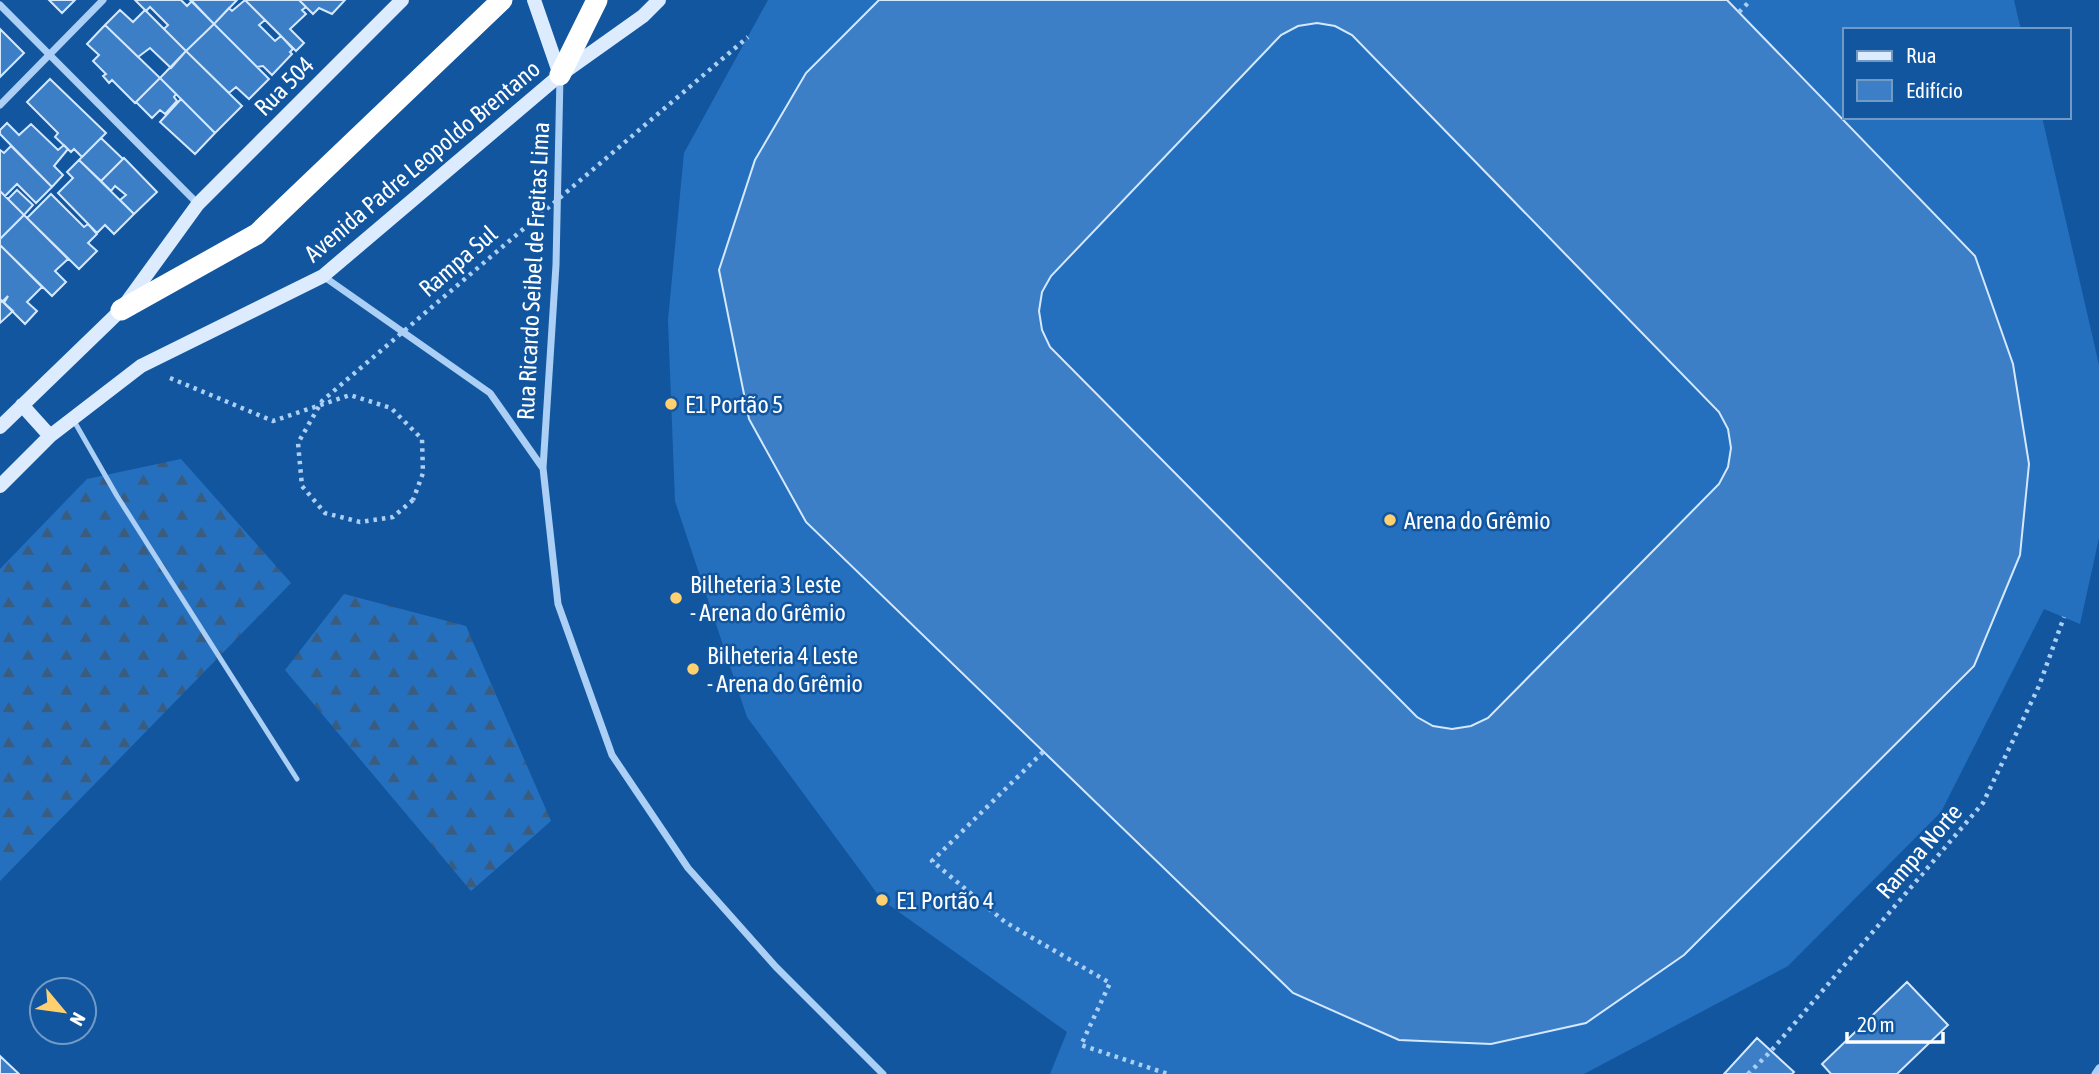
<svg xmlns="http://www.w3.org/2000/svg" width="2099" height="1074" font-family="'Asap Condensed',sans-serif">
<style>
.grass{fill:#2570be}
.forest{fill:url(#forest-firs)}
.building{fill:#3c7fc7;stroke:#d4e8fe;stroke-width:2;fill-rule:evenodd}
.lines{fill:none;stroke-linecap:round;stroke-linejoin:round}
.path{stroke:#abcff5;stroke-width:4.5;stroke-dasharray:3.5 5;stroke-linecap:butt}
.lane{stroke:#abcff5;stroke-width:5}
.street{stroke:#abcff5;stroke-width:7}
.secondary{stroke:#dcebfd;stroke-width:14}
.highway{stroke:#fff;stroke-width:21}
.path-bridge{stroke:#abcff5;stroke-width:4.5;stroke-dasharray:3.5 5;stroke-linecap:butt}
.poi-dot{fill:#ffd06f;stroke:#1256a0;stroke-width:2.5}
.labels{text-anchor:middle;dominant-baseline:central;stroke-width:5;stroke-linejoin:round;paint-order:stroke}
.street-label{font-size:24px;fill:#fff;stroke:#1256a0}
.poi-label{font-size:24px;fill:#fff;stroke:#1256a0;text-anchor:start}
</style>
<defs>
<pattern id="forest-firs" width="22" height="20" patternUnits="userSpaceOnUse" patternTransform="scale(1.75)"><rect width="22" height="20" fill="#2570be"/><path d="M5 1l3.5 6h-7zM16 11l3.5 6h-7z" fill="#3a5c7f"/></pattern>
</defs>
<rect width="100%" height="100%" fill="#1256a0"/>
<path class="grass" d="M768 0H2014L2021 30H1845V117H2042L2099 365V538L2080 624 2044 609 1941 812 1788 966 1584 1074H1050L1067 1032 882 900 747 717 675 501 668 320 684 153Z"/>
<path class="forest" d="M181 459 291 583 0 881V569L87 479Z
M344 594 466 626 551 821 471 891 285 670Z"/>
<path class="building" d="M49 0H75L62 13Z
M135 0H181L187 6 192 1 214 24 186 51 164 29 168 25 150 7 146 11Z
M190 0H237L214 24Z
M245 0H299L306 7 302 10 306 14 290 29 304 43 296 51Z
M245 0 265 20 259 25 275 41 281 36 293 49 290 52 292 54 272 75 263 66 257 67 214 24 229 8 232 11Z
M299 0H345L332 14 319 8 313 14Z
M879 0H1727L1975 256 2013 364 2029 464 2020 555 1974 666 1684 955 1586 1023 1491 1044 1399 1040 1293 993 806 522 749 419 719 270 755 160 806 73ZM1317 23 1335 26 1352 35 1719 412 1728 429 1731 448 1728 467 1719 484 1488 718 1471 726 1452 729 1433 726 1417 717 1050 347 1042 330 1039 311 1042 292 1051 276 1281 35 1298 26Z
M120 10 133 22 145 10 186 51 171 68 150 48 138 57 105 25Z
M214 24 269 79 249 99 236 87 229 93 186 51Z
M105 25 160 78 135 103 112 80 109 83 103 76 106 74 93 61 99 55 87 44Z
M0 29 24 53 0 77Z
M186 51 242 106 215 133 160 78Z
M160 78 176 94 174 97 177 101 165 114 160 110 152 118 136 102Z
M50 79 106 133 82 157 74 149 71 152 55 137 58 133 27 102Z
M181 99 215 133 195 154 160 122Z
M7 123 19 135 31 124 58 150 64 145 68 149 54 166 63 175 52 187 0 134V130Z
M101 138 123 159 101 181 79 160Z
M11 146 52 187 36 203 17 184 5 196 0 191V150L4 153Z
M124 158 157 192 134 214 120 200 126 195 115 186 111 191 101 181Z
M79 160 134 214 114 234 105 225 97 233 58 193 73 178 67 172Z
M17 190 33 205 24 215 8 199Z
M0 191 24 215 0 239Z
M51 194 84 227 88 224 97 234 88 243 97 251 79 269 27 218Z
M24 215 68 259 55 271 66 282 52 296 0 245V239Z
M0 245 42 287 27 302 37 311 25 324 4 303 8 296 2 302 0 299Z
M0 299 13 311 0 323Z
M1907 982 1948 1025 1897 1074H1831L1822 1064Z
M1757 1038 1794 1072 1792 1074H1724Z
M0 1056 19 1074H0Z"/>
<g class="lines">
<path class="path" d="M1739 12 1751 0
M170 378 273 421 350 395 391 408 422 439 423 473 413 500
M1043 752 932 861 1005 922 1110 983 1081 1045 1168 1074
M1748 1074 1771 1051 1983 803 2039 686 2064 617"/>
<path class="lane" d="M74 421 117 496 297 779"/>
<path class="street" d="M0 5 198 204
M560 76 556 265 543 468 558 604 612 755 688 868 776 967 883 1074
M0 105 103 0
M323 276 490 393 542 467
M2095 1074 2099 1068"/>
<path class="secondary" d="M534 0 560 75
M22 405 50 436
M0 427 121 310 198 204 402 0
M0 486 50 436 141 366 323 276 560 75 643 16 659 0"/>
<path class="highway" d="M560 75 597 0
M121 310 257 234 502 0"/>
<path class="path-bridge" d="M413 500 393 517 360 522 325 513 302 486 298 443 322 401 748 37"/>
</g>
<g class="poi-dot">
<circle cx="671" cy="404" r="7"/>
<circle cx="1390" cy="520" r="7"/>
<circle cx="676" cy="598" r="7"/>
<circle cx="693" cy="669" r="7"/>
<circle cx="882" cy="900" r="7"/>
</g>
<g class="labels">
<g class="street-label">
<text transform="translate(284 86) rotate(-45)">Rua 504</text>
<text transform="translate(422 161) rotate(-40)">Avenida Padre Leopoldo Brentano</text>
<text transform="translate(458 261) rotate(-41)">Rampa Sul</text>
<text transform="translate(533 271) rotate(-87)">Rua Ricardo Seibel de Freitas Lima</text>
<text transform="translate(1919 851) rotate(-49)">Rampa Norte</text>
</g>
<g class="poi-label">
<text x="685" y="404">E1 Portão 5</text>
<text x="1404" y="520">Arena do Grêmio</text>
<text x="690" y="584">Bilheteria 3 Leste<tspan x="690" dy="28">- Arena do Grêmio</tspan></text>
<text x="707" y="655">Bilheteria 4 Leste<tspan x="707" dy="28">- Arena do Grêmio</tspan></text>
<text x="896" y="900">E1 Portão 4</text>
</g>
</g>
<rect x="1843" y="28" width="228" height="91" fill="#1256a0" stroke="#719ac6" stroke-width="2"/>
<rect x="1857" y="51" width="35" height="10" fill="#dcebfd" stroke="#719ac6" stroke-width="2"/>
<text x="1906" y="63" font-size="21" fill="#ffffff">Rua</text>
<rect x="1857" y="80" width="35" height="21" fill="#3c7fc7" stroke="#719ac6" stroke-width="2"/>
<text x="1906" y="98" font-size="21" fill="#ffffff">Edifício</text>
<g transform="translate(63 1011) rotate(119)"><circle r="33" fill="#1256a0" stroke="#719ac6" stroke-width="2"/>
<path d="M0-5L12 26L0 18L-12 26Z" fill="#ffd06f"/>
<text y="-10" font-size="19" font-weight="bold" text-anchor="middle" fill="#ffffff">N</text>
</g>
<path d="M1847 1032v10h96v-10" fill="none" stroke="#ffffff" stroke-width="3.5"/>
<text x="1857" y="1032" font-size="21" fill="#ffffff" stroke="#1256a0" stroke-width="5" paint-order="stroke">20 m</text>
</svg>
